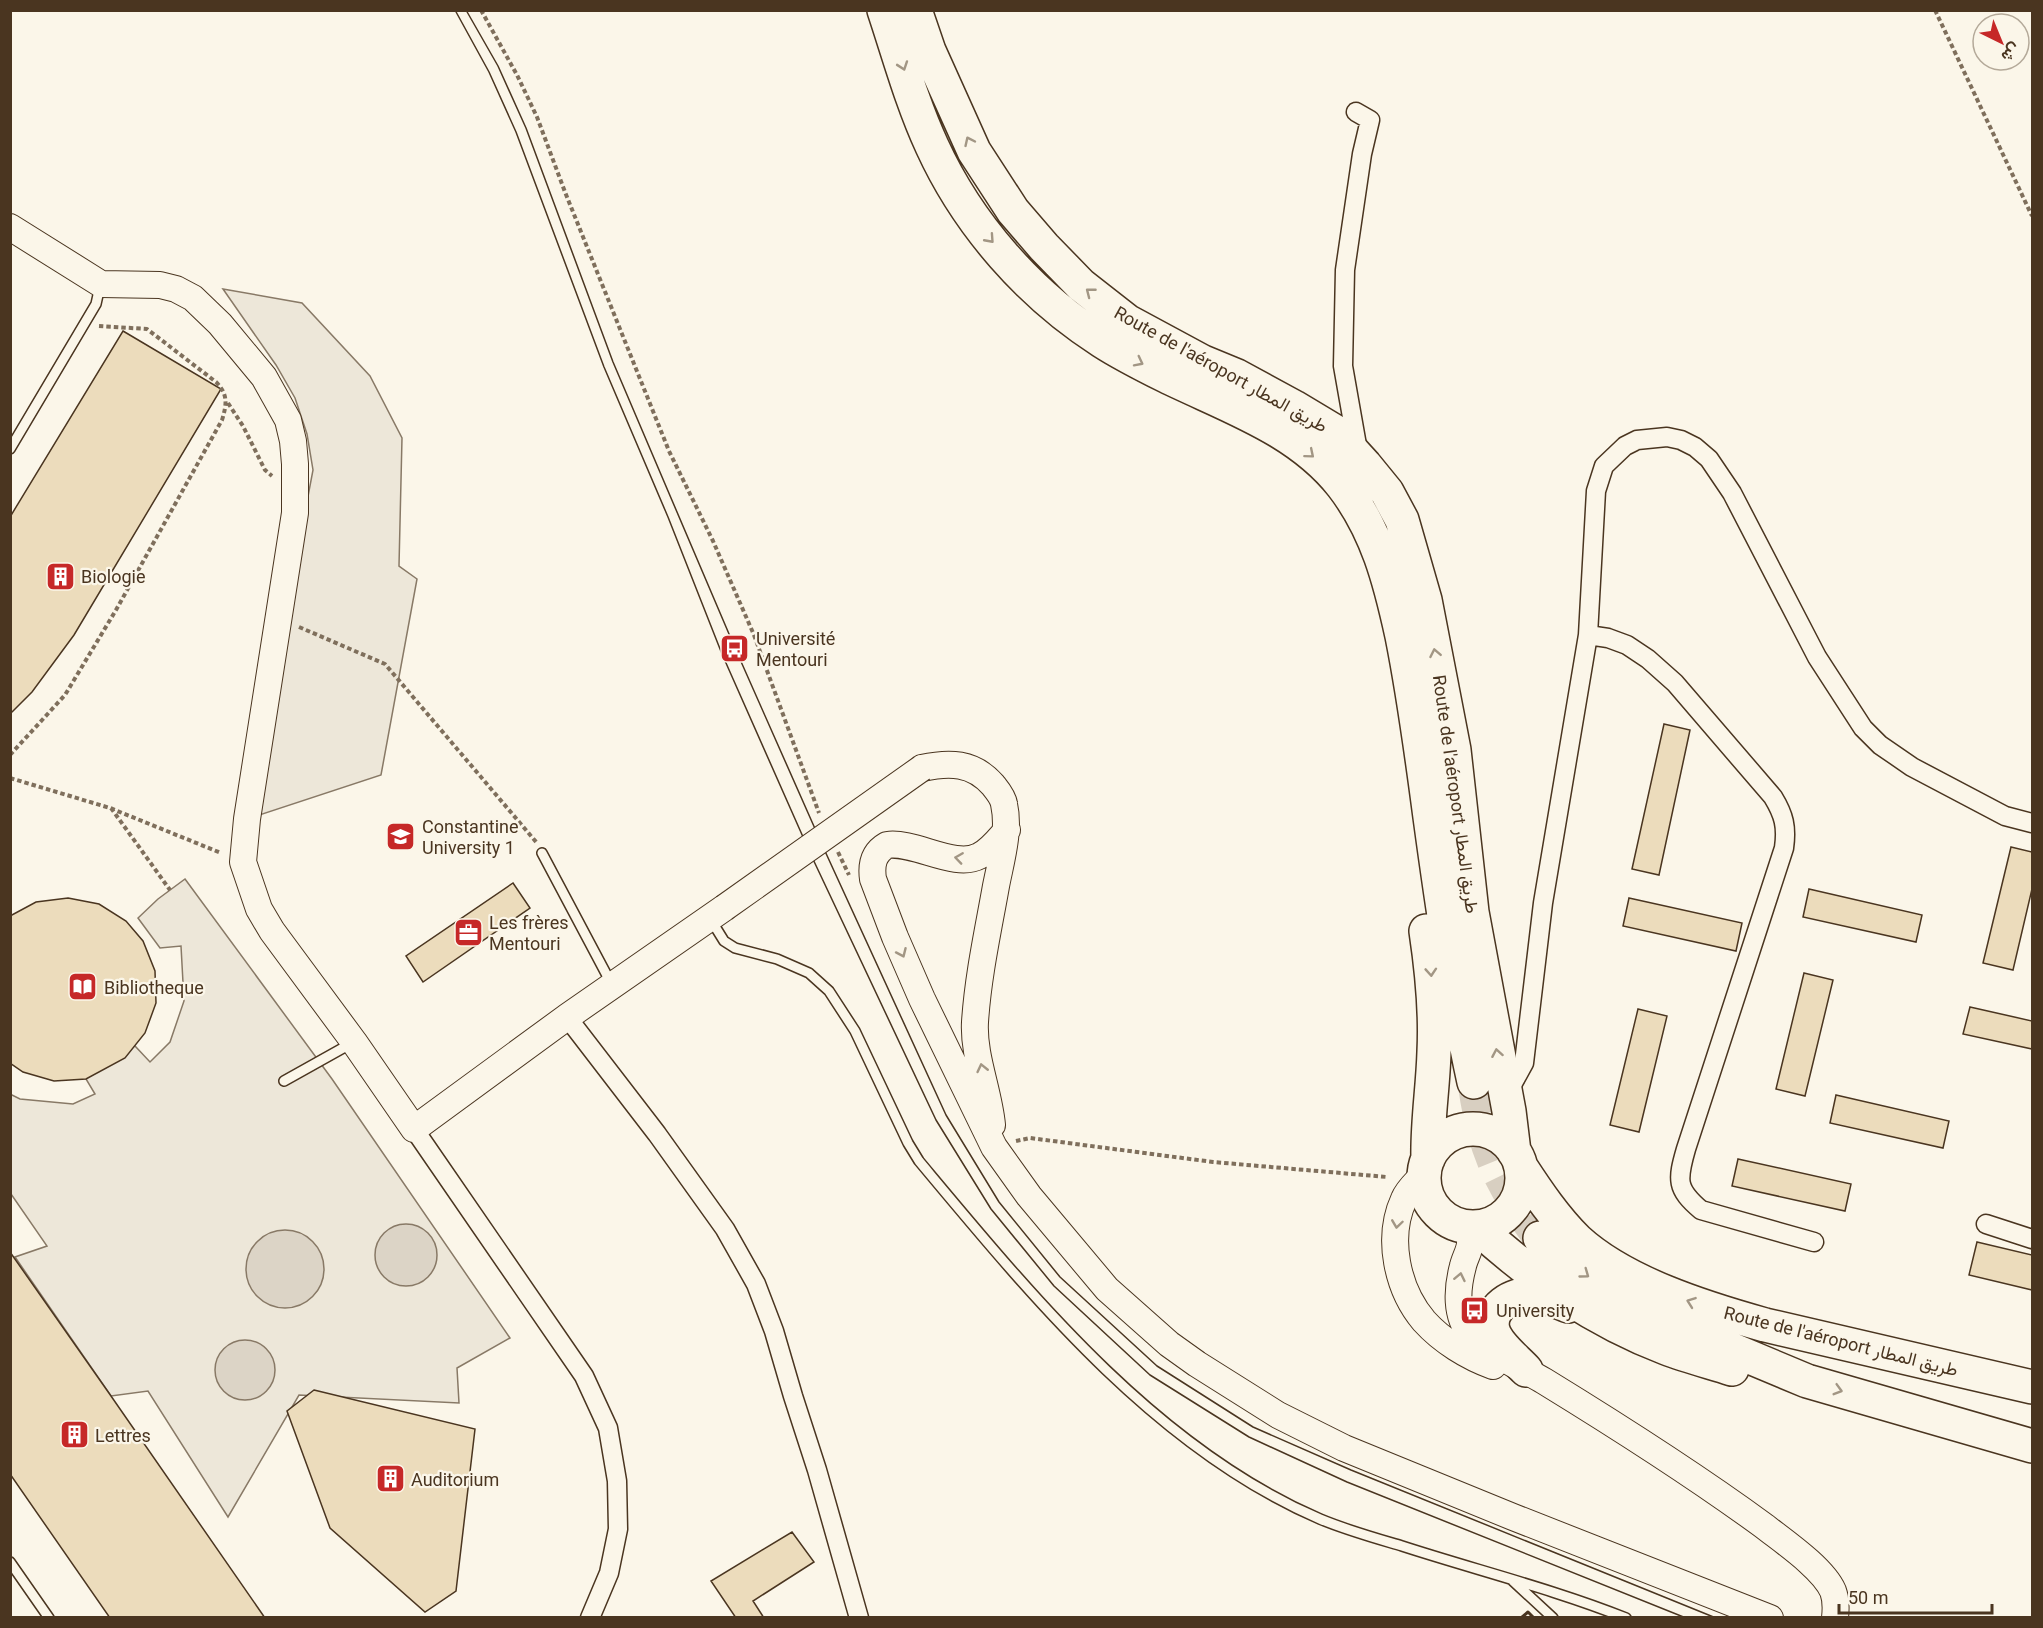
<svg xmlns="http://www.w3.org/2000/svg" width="2043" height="1628" font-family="Roboto,Vazirmatn,sans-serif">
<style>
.parking{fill:#ede7d9;stroke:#887966;stroke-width:1.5}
.water{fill:#dcd4c6;stroke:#887966;stroke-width:1.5}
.building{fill:#ecdcbc;stroke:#4a3520;stroke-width:1.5}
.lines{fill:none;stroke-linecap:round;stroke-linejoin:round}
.highway-tunnel{stroke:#d8cfc1;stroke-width:33;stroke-dasharray:33 16;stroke-linecap:butt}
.lane-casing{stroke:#4a3520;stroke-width:12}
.street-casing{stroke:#4a3520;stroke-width:21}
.secondary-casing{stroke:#4a3520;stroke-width:28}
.highway-casing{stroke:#4a3520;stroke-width:36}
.path{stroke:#7f6f5c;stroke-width:4;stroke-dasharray:4.5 3;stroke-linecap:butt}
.lane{stroke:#fbf6e9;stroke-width:9}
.street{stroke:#fbf6e9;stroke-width:18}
.secondary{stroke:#fbf6e9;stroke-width:26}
.highway{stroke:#fbf6e9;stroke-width:33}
.tram{stroke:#4a3520;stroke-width:1.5}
.secondary-bridge-casing{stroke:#4a3520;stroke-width:28;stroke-linecap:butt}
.secondary-bridge{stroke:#fbf6e9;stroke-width:26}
.wall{stroke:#4a3520;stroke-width:3}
.oneway{stroke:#a29684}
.labels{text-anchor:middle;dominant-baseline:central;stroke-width:4.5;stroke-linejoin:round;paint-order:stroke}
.street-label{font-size:18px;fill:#4a3520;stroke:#fbf6e9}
.poi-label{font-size:18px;fill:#4a3520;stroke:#fbf6e9;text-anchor:start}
</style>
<rect width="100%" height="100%" fill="#fbf6e9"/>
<path class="parking" d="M223 289 302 303 370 376 402 438 399 566 417 579 381 775 247 819 313 470 307 434 295 398 276 365Z
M185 879 332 1079 510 1338 457 1368 459 1403 299 1395 228 1517 148 1391 111 1396 15 1257 47 1246 11 1194 10 1094 20 1099 73 1104 95 1094 86 1079 135 1046 150 1062 170 1042 184 1001 181 946 160 948 138 918 158 899Z"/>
<path class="water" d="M375 1255a31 31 0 1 1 62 0a31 31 0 1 1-62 0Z
M246 1269a39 39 0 1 1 78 0a39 39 0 1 1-78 0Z
M215 1370a30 30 0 1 1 60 0a30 30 0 1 1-60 0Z"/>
<path class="building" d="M123 331 221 389 74 635 32 692 10 714V517Z
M1664 724 1690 730 1659 875 1632 869Z
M2011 847 2032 852V889L2013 970 1983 963Z
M513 883 530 908 423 982 406 956Z
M1809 889 1922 915 1916 942 1803 917Z
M68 898 99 904 126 921 143 941 155 971 156 1003 145 1033 125 1058 86 1079 54 1081 23 1072 10 1063V916L36 902Z
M1629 898 1742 923 1736 951 1623 926Z
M1804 973 1833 980 1805 1096 1776 1089Z
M1970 1007 2032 1021V1049L1963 1034Z
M1638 1009 1667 1016 1639 1132 1610 1125Z
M1836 1095 1949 1121 1943 1148 1830 1123Z
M1738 1159 1851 1184 1845 1211 1732 1186Z
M1977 1242 2032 1255V1290L1969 1275Z
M10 1252 111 1396 265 1618H110L10 1474Z
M314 1390 475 1429 456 1591 425 1612 330 1528 287 1411Z
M792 1532 814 1562 753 1601 764 1618H736L711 1581Z"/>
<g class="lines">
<path class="highway-tunnel" d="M1474 1082C1483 1148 1499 1184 1540 1238"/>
<defs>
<path id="lane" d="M10 449 96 304 100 286
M542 853 611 983
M711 920 724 941 735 948 777 959 809 973 829 991 855 1031 908 1143 919 1161C1031 1295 1155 1448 1320 1519 1346 1530 1375 1538 1402 1546 1476 1570 1553 1589 1626 1618
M284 1081 352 1043
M10 1562 49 1618
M1513 1581 1553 1618"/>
<path id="street" d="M1356 112 1370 120 1362 154 1345 270 1343 366 1358 451
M1588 635 1608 638 1627 645 1648 659 1675 683 1773 797C1784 815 1787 827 1784 848L1686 1149C1677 1180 1676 1189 1701 1210L1814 1242
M567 1017 657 1134 725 1229 756 1284 774 1331 793 1396 817 1470 859 1618
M1504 1089 1513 1083 1524 1063 1543 903 1588 635 1596 491 1604 466 1625 446 1637 440 1667 437 1681 440 1695 447 1709 459 1732 493 1817 657 1863 728 1880 745 1912 767 2005 816 2032 823
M414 1129 584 1376 608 1428 617 1481 618 1529 609 1573 590 1618
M1986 1224 2032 1239"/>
<path id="secondary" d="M10 227 101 284 160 285 176 289 193 298 220 324 264 377 288 420 293 441 295 464V513L247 819 243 862 259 909 272 931 354 1042 414 1129 567 1017 724 908
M922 768C949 762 973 762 993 785 997 790 1003 797 1004 804 1010 831 1001 860 996 886 988 931 978 976 975 1022 973 1056 989 1091 992 1125
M1007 830C999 839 990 851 979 856 955 869 915 841 887 845 873 853 871 865 873 879L895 937 922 999 994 1147 1029 1196 1107 1289 1169 1344 1197 1364 1278 1415 1344 1448 1513 1517 1770 1618
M1424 1174C1417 1182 1408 1189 1404 1199 1386 1238 1397 1289 1424 1321 1442 1341 1468 1357 1493 1366
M1466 1226C1468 1231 1470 1235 1470 1240 1471 1249 1465 1257 1463 1266 1457 1288 1455 1316 1471 1335 1485 1351 1524 1369 1544 1381 1619 1427 1693 1474 1764 1526 1783 1541 1823 1568 1833 1591 1836 1599 1836 1609 1835 1618"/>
<path id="highway" d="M884 10C899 55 912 103 932 146 968 225 1030 295 1102 341 1122 354 1144 365 1166 376 1227 406 1298 429 1342 485 1377 530 1390 581 1402 636 1414 696 1422 756 1430 817 1442 905 1455 995 1474 1082
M915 10 929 51 974 151 1013 211 1044 247 1081 285 1127 321 1203 362 1237 376 1294 407 1334 431 1365 465 1387 492 1402 520 1425 600 1454 750 1472 912 1509 1111 1514 1152
M1426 931C1432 971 1436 1012 1434 1052 1433 1088 1427 1123 1428 1159
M1424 1178a49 49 0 1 1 98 0a49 49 0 1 1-98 0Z
M1521 1167C1538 1193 1555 1218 1577 1240 1624 1283 1704 1308 1765 1325L2032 1387
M1477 1227C1531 1277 1597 1322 1666 1348 1687 1356 1710 1362 1732 1369
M1540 1238 1555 1252 1611 1293 1649 1315 1807 1381 2032 1446
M1526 1370C1516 1359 1497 1345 1493 1330 1487 1308 1513 1293 1532 1294 1544 1295 1556 1301 1568 1306"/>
</defs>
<use href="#lane" class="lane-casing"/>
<use href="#street" class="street-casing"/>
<use href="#secondary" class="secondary-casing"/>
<use href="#highway" class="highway-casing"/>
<path class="path" d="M481 10 517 75 537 117 565 192 669 451 713 541 754 635 819 813
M1935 10 2032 216
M228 403 243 426 265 470 272 476
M299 627 385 664 537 843
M10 755 65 695 116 610 222 420C227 404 228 394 216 382L147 329 99 326
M10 778 110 808 221 853
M111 808 170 890
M838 852 849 875
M1016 1141 1030 1138 1213 1162 1387 1177"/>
<use href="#lane" class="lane"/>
<use href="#street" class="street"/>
<use href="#secondary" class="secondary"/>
<use href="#highway" class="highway"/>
<path class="tram" d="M455 10 489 72 516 132 604 367 668 517 722 654 811 855 936 1120 991 1209 1054 1286 1150 1375 1249 1437 1347 1482 1686 1618
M466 10 498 66 526 128 613 362 735 648 824 849 946 1115 999 1202 1060 1277 1157 1366 1253 1427 1351 1470 1716 1618"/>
<defs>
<path id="secondary-bridge" d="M724 908 922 768"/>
</defs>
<use href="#secondary-bridge" class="secondary-bridge-casing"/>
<use href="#secondary-bridge" class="secondary-bridge"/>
<path class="wall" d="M1521 1618 1528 1612 1534 1618"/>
</g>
<defs><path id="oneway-chevron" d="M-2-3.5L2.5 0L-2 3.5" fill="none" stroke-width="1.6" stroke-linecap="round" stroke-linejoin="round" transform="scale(1.5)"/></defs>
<g class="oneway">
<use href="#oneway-chevron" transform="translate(903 66) rotate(71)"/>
<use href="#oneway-chevron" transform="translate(969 141) rotate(-115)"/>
<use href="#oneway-chevron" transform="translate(990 239) rotate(48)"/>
<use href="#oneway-chevron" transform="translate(1090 292) rotate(-142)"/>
<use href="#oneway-chevron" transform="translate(1139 362) rotate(27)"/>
<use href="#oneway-chevron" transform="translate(1310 454) rotate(40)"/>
<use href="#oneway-chevron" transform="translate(1435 653) rotate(-101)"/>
<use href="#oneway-chevron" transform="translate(959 858) rotate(-172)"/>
<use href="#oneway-chevron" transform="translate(902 953) rotate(66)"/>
<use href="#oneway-chevron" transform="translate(1431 972) rotate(86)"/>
<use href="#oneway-chevron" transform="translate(1497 1053) rotate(-100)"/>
<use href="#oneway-chevron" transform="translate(982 1068) rotate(-103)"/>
<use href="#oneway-chevron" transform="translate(1397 1224) rotate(98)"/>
<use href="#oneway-chevron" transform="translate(1585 1274) rotate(36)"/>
<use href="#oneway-chevron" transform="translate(1460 1277) rotate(-78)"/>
<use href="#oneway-chevron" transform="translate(1691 1302) rotate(-160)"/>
<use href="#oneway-chevron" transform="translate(1838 1390) rotate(16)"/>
</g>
<defs>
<symbol id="building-square" viewBox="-11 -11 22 22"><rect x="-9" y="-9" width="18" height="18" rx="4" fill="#c62828" stroke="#fbf6e9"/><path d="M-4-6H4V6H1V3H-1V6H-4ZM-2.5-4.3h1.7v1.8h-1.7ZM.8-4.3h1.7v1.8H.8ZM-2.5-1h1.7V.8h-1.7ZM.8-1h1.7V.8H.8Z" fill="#fff"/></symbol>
<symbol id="bus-square" viewBox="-11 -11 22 22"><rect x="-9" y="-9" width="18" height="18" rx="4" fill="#c62828" stroke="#fbf6e9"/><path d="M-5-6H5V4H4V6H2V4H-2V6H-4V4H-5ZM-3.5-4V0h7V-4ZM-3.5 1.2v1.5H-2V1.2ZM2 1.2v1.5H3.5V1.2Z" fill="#fff"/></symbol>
<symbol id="university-square" viewBox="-11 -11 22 22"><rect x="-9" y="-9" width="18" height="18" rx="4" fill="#c62828" stroke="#fbf6e9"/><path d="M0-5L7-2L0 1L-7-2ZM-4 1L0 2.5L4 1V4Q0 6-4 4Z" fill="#fff"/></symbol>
<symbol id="office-square" viewBox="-11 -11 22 22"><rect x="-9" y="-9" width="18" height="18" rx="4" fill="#c62828" stroke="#fbf6e9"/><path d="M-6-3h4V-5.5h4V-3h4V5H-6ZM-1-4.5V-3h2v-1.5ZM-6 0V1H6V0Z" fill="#fff"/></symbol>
<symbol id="library-square" viewBox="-11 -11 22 22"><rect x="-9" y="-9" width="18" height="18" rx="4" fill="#c62828" stroke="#fbf6e9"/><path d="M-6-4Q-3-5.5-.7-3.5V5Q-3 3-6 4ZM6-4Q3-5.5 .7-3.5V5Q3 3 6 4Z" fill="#fff"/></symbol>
</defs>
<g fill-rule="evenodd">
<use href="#building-square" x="44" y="560" width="33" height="33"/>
<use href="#bus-square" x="718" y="632" width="33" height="33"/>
<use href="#university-square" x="384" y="820" width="33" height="33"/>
<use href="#office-square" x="452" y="916" width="33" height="33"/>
<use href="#library-square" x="66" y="970" width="33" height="33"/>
<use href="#bus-square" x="1458" y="1294" width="33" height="33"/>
<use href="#building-square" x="58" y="1418" width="33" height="33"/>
<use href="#building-square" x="374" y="1462" width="33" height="33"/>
</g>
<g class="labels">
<g class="street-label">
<text transform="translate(1221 369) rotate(29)">Route de l'aéroport طريق المطار</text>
<text transform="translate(1456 794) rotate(82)">Route de l'aéroport طريق المطار</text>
<text transform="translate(1841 1341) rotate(14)">Route de l'aéroport طريق المطار</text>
</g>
<g class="poi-label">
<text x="81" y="576">Biologie</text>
<text x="756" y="638">Université<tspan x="756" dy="21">Mentouri</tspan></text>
<text x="422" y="826">Constantine<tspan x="422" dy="21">University 1</tspan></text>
<text x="489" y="922">Les frères<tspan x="489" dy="21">Mentouri</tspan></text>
<text x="104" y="987">Bibliotheque</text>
<text x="1496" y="1310">University</text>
<text x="95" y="1435">Lettres</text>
<text x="411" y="1479">Auditorium</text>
</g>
</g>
<rect width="2043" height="1628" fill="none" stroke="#4a3520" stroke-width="24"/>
<g transform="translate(2001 42) rotate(137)"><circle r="28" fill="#fbf6e9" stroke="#b4a999" stroke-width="1.5"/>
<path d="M0-4.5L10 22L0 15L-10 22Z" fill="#c62828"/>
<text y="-9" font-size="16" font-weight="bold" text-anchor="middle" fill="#4a3520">ش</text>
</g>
<path d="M1839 1604v9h153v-9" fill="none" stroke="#4a3520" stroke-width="3"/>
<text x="1848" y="1604" font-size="18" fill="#4a3520" stroke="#fbf6e9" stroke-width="4.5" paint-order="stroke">50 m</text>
</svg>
